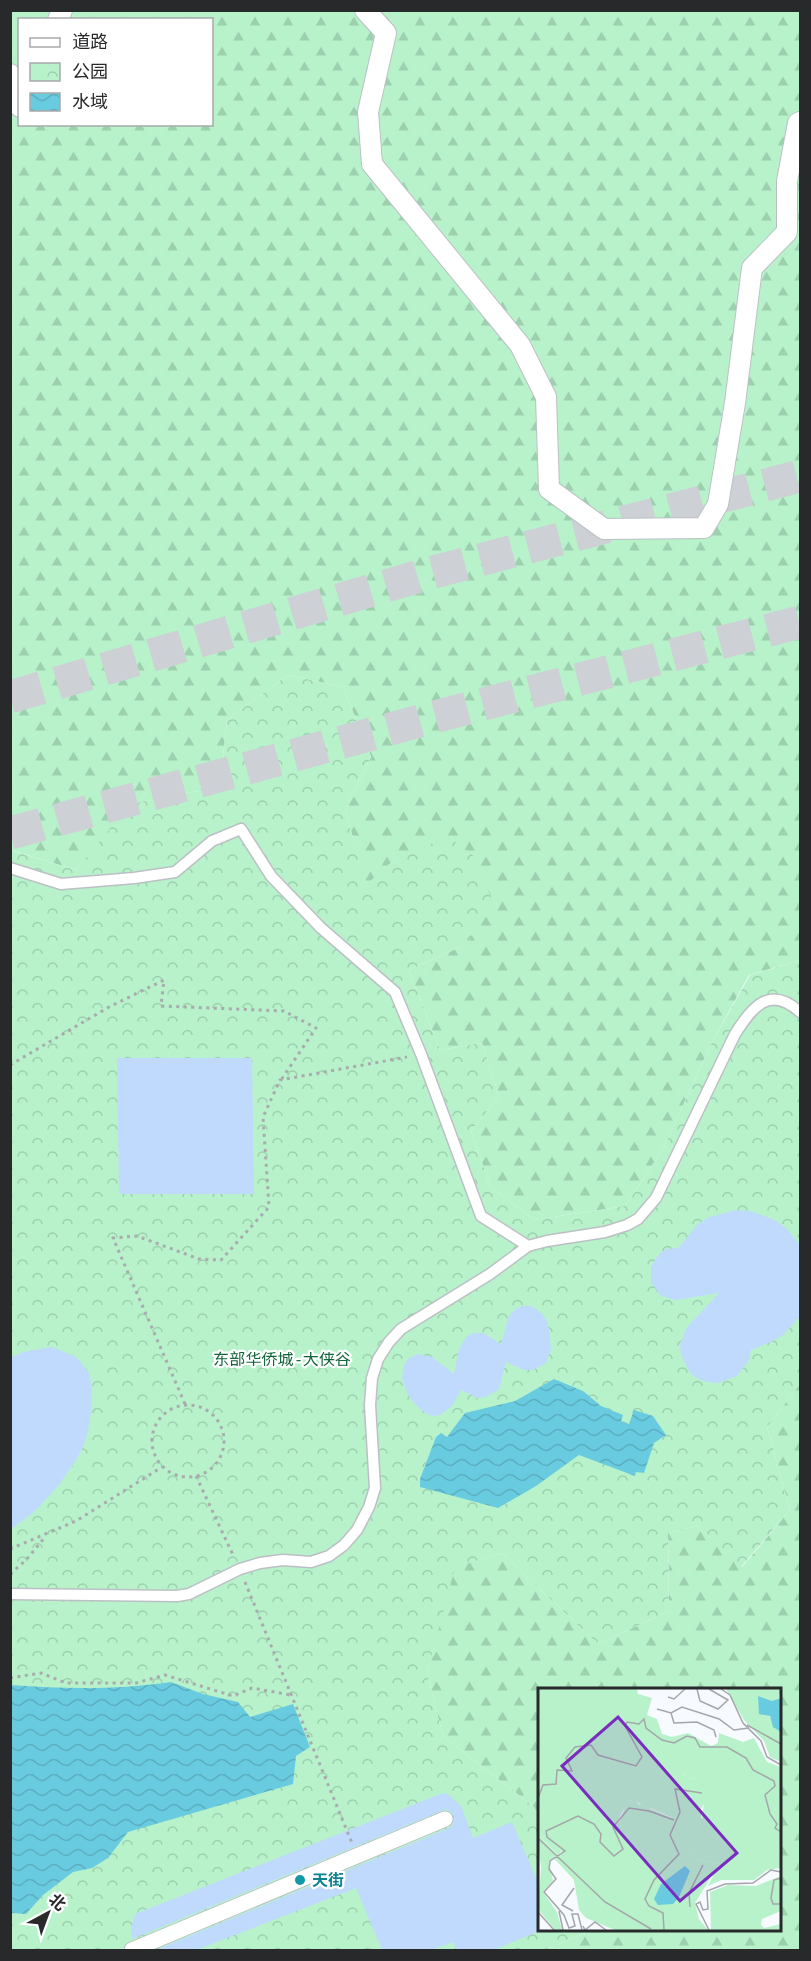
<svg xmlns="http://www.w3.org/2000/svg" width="811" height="1961" font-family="'Public Sans','Noto Sans SC',sans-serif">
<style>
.forest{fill:url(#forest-firs);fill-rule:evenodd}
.park{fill:url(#park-crowns)}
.water{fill:url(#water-waves)}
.building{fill:#c0dafe}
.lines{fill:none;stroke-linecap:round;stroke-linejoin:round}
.trunk-tunnel{stroke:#cdd0d4;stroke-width:33;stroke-dasharray:33 16;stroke-linecap:butt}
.service-casing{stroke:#bcc0c5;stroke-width:13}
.pedestrian-casing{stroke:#bcc0c5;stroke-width:17}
.minor-casing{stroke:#bcc0c5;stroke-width:22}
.path{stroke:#a9abae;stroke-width:3;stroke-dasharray:3 4.5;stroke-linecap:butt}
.service{stroke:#fff;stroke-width:10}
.pedestrian{stroke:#fff;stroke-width:15}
.minor{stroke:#fff;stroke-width:20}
.culture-dot{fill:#0f9aa8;stroke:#fff;stroke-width:2}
.labels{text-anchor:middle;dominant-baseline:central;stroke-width:4.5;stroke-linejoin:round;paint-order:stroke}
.park-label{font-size:16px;fill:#14653c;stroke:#fff}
.culture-label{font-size:16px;font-weight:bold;fill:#0d838f;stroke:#fff;text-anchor:start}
.inset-road{fill:none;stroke:#a4a6aa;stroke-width:1.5}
.view{fill:#7b2cbf;fill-opacity:0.15;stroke:#7b2cbf;stroke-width:3}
.inset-edge{fill:none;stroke:#27292b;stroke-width:3}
</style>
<defs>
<pattern id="forest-firs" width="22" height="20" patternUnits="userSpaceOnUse" patternTransform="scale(1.5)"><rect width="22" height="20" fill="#b7f2cb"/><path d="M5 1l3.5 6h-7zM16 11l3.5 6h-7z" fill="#9dd0ae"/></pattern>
<pattern id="park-crowns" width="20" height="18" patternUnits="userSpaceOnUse" patternTransform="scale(1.5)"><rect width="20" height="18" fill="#b7f2cb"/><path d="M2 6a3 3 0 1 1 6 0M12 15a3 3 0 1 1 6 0" fill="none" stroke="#9dd0ae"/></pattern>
<pattern id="water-waves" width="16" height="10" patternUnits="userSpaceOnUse" patternTransform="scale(1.5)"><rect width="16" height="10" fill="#69cbdf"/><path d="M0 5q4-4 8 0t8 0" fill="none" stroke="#5baec0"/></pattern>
</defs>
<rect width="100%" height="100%" fill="#f7fafe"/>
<path class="forest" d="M10 11H800V960L749 975 711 1044 663 1149 625 1206 534 1220 490 1186 471 1131 499 1096 482 1043 440 1050 409 970 467 944 396 858 366 886 345 809 371 757 343 687 288 675 227 720 220 787 131 804 76 870 11 850ZM20 20H212V124H20Z
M800 1384V1950H544L586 1933 585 1930H780V1690H540L539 1820 534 1807 443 1736 427 1673 454 1567 502 1553 598 1644 669 1611 668 1533 698 1526 742 1567 790 1510 767 1427Z"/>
<path class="park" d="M288 675 343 687 371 757 345 809 366 885 396 858 449 837 475 857 491 898 467 944 409 970 440 1050 482 1043 499 1096 471 1131 490 1186 534 1220 625 1206 663 1149 711 1044 750 975 800 960V1384L767 1427 790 1510 741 1567 698 1526 668 1533 669 1611 598 1644 502 1553 455 1567 427 1673 443 1736 534 1807 540 1820V1930H585L586 1933 544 1950H11L10 850 76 870 130 804 220 787 227 720Z"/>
<path class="water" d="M554 1379 583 1391 601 1406 623 1415 621 1421 629 1424 634 1410 653 1416 666 1435 654 1443 644 1473 636 1472 635 1476 579 1455 536 1486 498 1508 420 1487V1479L436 1437 441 1433 447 1437 465 1413 515 1401Z
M171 1682 203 1694 238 1702 250 1717 293 1704 310 1747 296 1756 293 1784 128 1832 108 1858 92 1868 73 1872 43 1895 26 1914 11 1913V1685C65 1689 117 1690 171 1682Z"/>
<path class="building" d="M117 1058H252L254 1194H119Z
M736 1210 750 1211 775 1220 786 1228 801 1246V1315L783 1335 771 1342 751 1350 749 1360 737 1376 718 1383 708 1382 698 1379 690 1373 681 1355 680 1345 687 1327 719 1293 676 1300 668 1298 660 1295 651 1282V1266L660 1253 667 1249 678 1248 698 1224 710 1217Z
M522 1306H531L537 1310 543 1315 547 1322 549 1330 551 1349 546 1363 533 1370H524L506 1362 499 1389 486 1397 477 1398 461 1390 452 1406 440 1415 432 1416 425 1413 414 1403 408 1395 402 1379 404 1365 409 1358 418 1354 432 1357 454 1374 459 1349 466 1337 473 1333H483L501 1344 509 1316 514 1310Z
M52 1347 76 1357 89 1373 92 1389 91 1412 88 1430 84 1445 76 1460 58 1486 35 1511 10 1530V1358L23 1352Z
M443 1793 449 1795 461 1806 473 1838 512 1822 540 1887V1931L493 1950H457L453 1942 432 1950H382L356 1888 196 1950H156L449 1828 453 1824 454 1816 451 1812 446 1809 132 1939 131 1928 135 1914Z"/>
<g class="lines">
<path class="trunk-tunnel" d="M10 697 430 573 800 476
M10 833 434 717 800 622"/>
<defs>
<path id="service" d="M10 868 61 884 134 878 175 872 212 841 241 829 271 876 321 928 395 992 421 1054 481 1216 528 1246
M10 1594 177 1596 189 1594 240 1569 260 1563 283 1560 311 1562 329 1556 344 1545 357 1530 369 1507 375 1488 370 1405 372 1378 378 1359 389 1342 401 1329 490 1274 528 1246 547 1241 605 1232 627 1225 638 1219 656 1198 735 1034C752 1008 769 984 800 1012"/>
<path id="pedestrian" d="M132 1950 445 1819"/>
<path id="minor" d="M365 10 386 33 368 112 372 164 520 345 546 397 549 489 604 529 704 528 718 504 735 403 752 268 787 232V181L798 123 800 122
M58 20 62 10
M10 74 16 101 20 107"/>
</defs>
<use href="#service" class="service-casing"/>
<use href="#pedestrian" class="pedestrian-casing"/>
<use href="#minor" class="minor-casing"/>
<path class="path" d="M10 1065 109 1007 164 980 161 1006 284 1011 316 1028 281 1080
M185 1404 113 1238 137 1236 199 1259 221 1260 269 1207 263 1117 280 1080 407 1057
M152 1441a36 36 0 1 1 72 0a36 36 0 1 1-72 0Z
M196 1476 234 1557
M10 1549 76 1521 162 1467
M10 1574 26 1560 45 1537
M245 1582 352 1843
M10 1678 41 1673 66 1683H136L165 1675 233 1696 252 1688 291 1695"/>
<use href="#service" class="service"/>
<use href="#pedestrian" class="pedestrian"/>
<use href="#minor" class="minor"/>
</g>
<circle class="culture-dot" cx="300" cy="1880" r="6"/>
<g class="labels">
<g class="park-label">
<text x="282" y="1359">东部华侨城 - 大侠谷</text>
</g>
<g class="culture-label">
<text x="312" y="1880">天街</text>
</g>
</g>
<g transform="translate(538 1688)">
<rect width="243" height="243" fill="#f7fafe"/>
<path d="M0 1H99L100 6 114 10 109 27 119 31 124 46 134 49 150 45 173 58 180 55 181 45 205 54 216 50 229 74 243 79V180L229 182 216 192H183L170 198 181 176 159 171 150 159 152 155H165L167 149 163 144 166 112 157 92 144 86 140 123 135 130 97 113 87 119 69 152 28 130 25 135V161L20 167 0 147ZM188 1H243L240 13 222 16 243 44V74L232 69 226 53 206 32ZM0 152 16 169 11 173 15 193 5 204 19 224 24 242H17L0 221 3 180ZM243 188V223L224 231 223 237 226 240 243 236V242H173L172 204 190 197 218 198Z" fill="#b7f2cb"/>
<path d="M144 86 157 92 162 88 176 96 163 121V130L170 135V141L163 143 168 149 165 155H153L150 159 159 171 181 176 157 215 161 231 170 242H77L48 230 41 222 36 192 0 153V147L19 167 25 165 12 153 7 141 37 126 58 134 69 152 74 139 82 133 87 119 85 107 89 105 102 117 106 108 112 110 111 120 134 130 140 123 135 100Z" fill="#b7f2cb"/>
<path d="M220 8 234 13 243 10V44L235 39 232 28 221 26ZM147 178 152 183 141 209 135 216 120 217 116 211 123 196Z" fill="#69cbdf"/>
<path class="inset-road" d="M159 1 162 13 180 21 190 12 171 1M183 1 192 7 205 35 223 53 229 69 243 77M130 9 136 11 147 1M119 21 133 25 144 19 181 31 196 42 211 40M133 25 136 35 159 34 176 42 178 49M209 37 243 56M0 110 5 97 18 96 19 82 34 83 28 70 37 59 53 57 60 67 98 78 104 69 87 38 89 34 101 36 106 31 108 40 124 52 136 55 149 48 157 50 162 59H189L208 70 215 82 236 93 237 98 227 107 232 126 239 136 237 140 243 144M0 150 67 214 113 241M243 190 236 192 233 210 235 216H243M152 219 151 205 165 177M21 223 25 242M35 223 24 217 36 200M0 224 16 242M45 238 47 242 57 234 68 242M44 242 40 226H34L37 238 31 240 26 227 6 204 18 191 11 181 12 173 27 163 9 149 8 143 40 128 56 136 63 146 62 154 76 168 85 161 75 139 91 120 111 123 136 132M126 242 125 225 111 218 107 211 116 192 141 166 132 147 142 124 137 101 164 105M171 242 158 216 162 214 165 222 170 221 169 203 187 196 215 195 233 182 243 184"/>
<path class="view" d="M80 29 199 165 142 213 24 78Z"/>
<rect width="243" height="243" class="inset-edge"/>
</g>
<rect width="811" height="1961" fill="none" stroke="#27292b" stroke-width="24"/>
<rect x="18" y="18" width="195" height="108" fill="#ffffff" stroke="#a9a9aa" stroke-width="1.5"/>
<rect x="30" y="38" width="30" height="9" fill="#ffffff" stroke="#a9a9aa" stroke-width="1.5"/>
<text x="72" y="48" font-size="18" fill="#27292b">道路</text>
<rect x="30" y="63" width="30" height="18" fill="url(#park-crowns)" stroke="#a9a9aa" stroke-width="1.5"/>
<text x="72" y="78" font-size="18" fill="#27292b">公园</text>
<rect x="30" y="93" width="30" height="18" fill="url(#water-waves)" stroke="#a9a9aa" stroke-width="1.5"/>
<text x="72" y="108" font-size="18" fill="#27292b">水域</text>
<g transform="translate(48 1913) rotate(41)" stroke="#ffffff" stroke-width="4.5" paint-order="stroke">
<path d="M0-4.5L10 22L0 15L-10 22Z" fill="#27292b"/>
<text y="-9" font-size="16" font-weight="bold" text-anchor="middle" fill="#27292b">北</text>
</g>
</svg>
